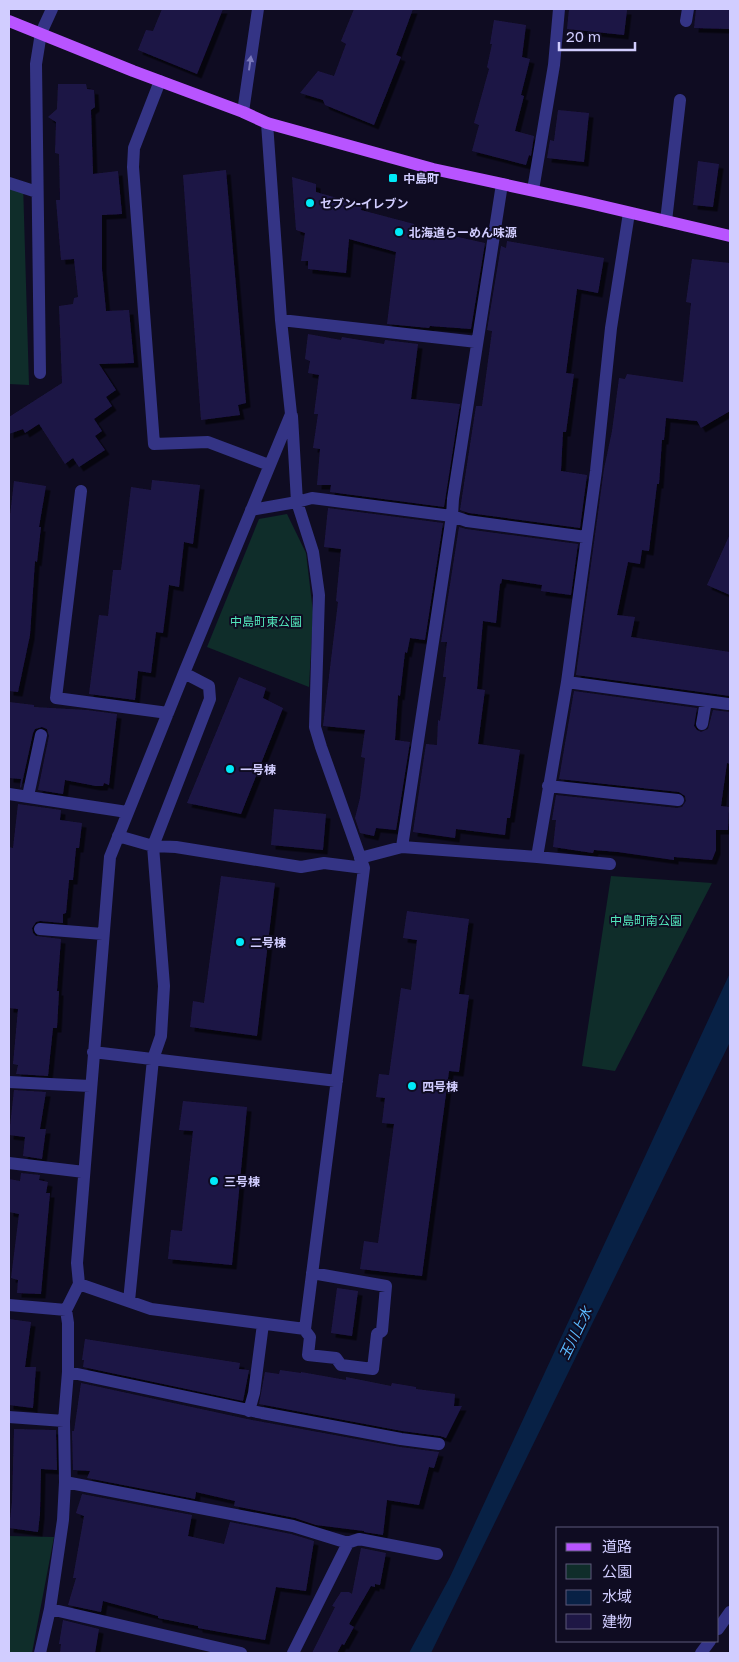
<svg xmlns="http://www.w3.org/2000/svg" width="739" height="1662" font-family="'Golos Text','Noto Sans JP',sans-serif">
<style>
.green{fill:#0f2d2a}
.water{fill:#082145}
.building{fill:#1e1745;filter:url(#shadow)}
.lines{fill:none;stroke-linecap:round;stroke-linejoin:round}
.minor{stroke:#343485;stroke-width:12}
.major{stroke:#b854ff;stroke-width:12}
.oneway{fill:#7b79bc}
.poi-dot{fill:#00eaf8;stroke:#0f0c22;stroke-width:2}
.labels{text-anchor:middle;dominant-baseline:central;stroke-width:4;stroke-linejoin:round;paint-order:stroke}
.poi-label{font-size:12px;font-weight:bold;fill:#d1cdff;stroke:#0f0c22;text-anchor:start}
.park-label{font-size:12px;fill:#52e7bb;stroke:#0f0c22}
.water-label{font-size:14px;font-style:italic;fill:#5bbaff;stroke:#0f0c22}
</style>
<defs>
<filter id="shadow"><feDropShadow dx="4.5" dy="4.5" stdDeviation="0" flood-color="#0009"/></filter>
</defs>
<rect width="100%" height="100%" fill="#0f0c22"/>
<path class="green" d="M9 183H23L29 385 9 384Z
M287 514 306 553 313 612 309 687 207 647 259 519Z
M611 876 712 883 615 1071 582 1066Z
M9 1536 54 1537 32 1653H9Z"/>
<path class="water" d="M730 973V1042L431 1653H409L450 1577Z"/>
<path class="building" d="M162 9H223L197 74 138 50 146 30 153 31Z
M354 9H413L396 55 401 57 374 125 325 105 323 100 300 93 318 71 334 76 346 44 341 41Z
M569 9 627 10 624 35 567 29Z
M696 9H730V29L694 28Z
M494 20 526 25 522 57 530 59 521 95 524 96 515 131 534 136 531 156 529 155 526 165 472 151 479 125 474 123 489 69 487 67 492 44H490Z
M58 84H86L87 89 94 90 95 107 91 110 93 174 118 171 122 214 102 215V269L106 311 129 310 134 363 99 364 116 390 106 397 112 406 94 419 102 431 95 436 105 450 79 467 73 458 65 464 39 424 25 433 23 429 9 434V417L62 383 59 306 73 304 74 298 78 297 74 259 61 260 56 200H60L59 154 55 153 56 122 48 117 57 109Z
M558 110 589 113 584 162 547 158 550 140 554 141Z
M698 161 719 164 713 207 693 205Z
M226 170 246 403 238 405 240 415 201 420 183 175Z
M292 177 316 184V192L362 205 361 210 414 224 413 227 485 243 471 329 430 326 429 328 387 324 396 252 349 239 346 273 308 269V261H301L305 233 296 230Z
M507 241 604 258 598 293 577 289 566 373 574 374 566 432H563L561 471 587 475 580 528 469 513 460 510 476 406H482L492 331 487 330 501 246 506 248Z
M692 259 730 263V411L701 428 697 421 666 418 664 440H662L659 484H657L649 551 642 550 640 564 628 562 617 615 635 617 631 637 730 652V696L576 675 604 469 612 431 619 378 625 379 627 374 683 382 691 303 686 302Z
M308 334 341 340 342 337 384 344 385 340 418 344 411 399 460 404 444 507 330 492 331 485H317L320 449 313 448 318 414H314L319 375 308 373 310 361 305 359Z
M152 480 200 485 193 544 184 542 179 587 169 585 163 633 156 632 151 673 138 671 135 700 89 694 99 615 108 616 113 570H121L131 487 151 490Z
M14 481 46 486 39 527H41L37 562 35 561 30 635 18 692 9 691V524Z
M328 508 443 523 425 640 410 638 407 653 405 652 400 696 398 695 395 740 410 742 396 830 376 828 374 836 360 833 355 818 360 798 365 758 361 757 365 730 323 726 338 602 336 601 341 549 324 547Z
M459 527 466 529 578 544 571 595 541 591 542 585 502 579 501 584 500 583 496 623 483 621 477 689 485 690 478 744 520 750 510 818H507L505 835 456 829 455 838 413 832 426 744 437 745 438 720 440 721 446 677H443L447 642H441Z
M730 534V595L707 585Z
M239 677 266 688 263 698 283 708 241 814 187 803Z
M574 691 697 708 694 726 697 730 701 732 708 729 713 710 730 712V764L727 763 721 806 729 807 728 830H716V850L712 860 674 857V860L618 852 594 850 593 853 553 847 556 820H552L556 795 677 808 682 807 686 801 685 796 679 792 559 779Z
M9 702 34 705V707L87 710 117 714 109 785 104 783 103 786H96L65 780 63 794 38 790 49 736 47 729 42 727 35 729 33 733 21 788 20 787 21 779 9 778Z
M18 804 61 810 60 820 82 823 79 848H76L73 880H69L66 913 63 914V923L40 921 36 922 32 928 33 933 36 936 61 939 57 991H59L57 1028H53L48 1076 16 1074 18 1065 13 1064 18 1009 9 1008V847L13 848Z
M274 809 326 814 323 850 271 845Z
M221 876 275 883 257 1036 190 1027 193 1001 204 1003Z
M407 911 469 919 459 994 469 995 459 1072 449 1071 422 1276 360 1269 364 1241 378 1243 394 1124 382 1123 385 1098 376 1097 379 1074 389 1075 401 988 411 990 417 940 403 938Z
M14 1090 46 1092 40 1129H46L42 1159 23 1156 25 1137 9 1135Z
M183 1101 247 1107 232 1265 168 1259 171 1230 182 1231 193 1131 179 1130Z
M21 1173 40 1175 39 1180 48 1182 46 1193H50L41 1294 17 1293 18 1280 11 1278 19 1214 9 1212V1179L20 1181Z
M337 1288 358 1291 352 1336 331 1333Z
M9 1319 31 1322 25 1367H36L33 1408 9 1405Z
M85 1339 240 1363 239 1369 249 1370 243 1401 83 1367 84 1360H82Z
M280 1370 301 1373V1372L346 1380V1377L391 1386 392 1383 416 1387V1389L455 1394 454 1406H462L446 1438 440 1436 402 1431 259 1404 265 1372 279 1374Z
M81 1383 247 1419 400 1447 439 1452 434 1468 429 1467 419 1505 387 1500 383 1535 364 1532V1531L316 1525 295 1518 234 1506 235 1501 196 1492 195 1499 87 1478 90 1471 73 1470 72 1431H74Z
M14 1429 56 1430 57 1470 41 1469 40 1514 38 1532 9 1528 12 1502Z
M82 1494 192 1515 188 1536 224 1544 230 1522 291 1534 314 1541 306 1591 276 1587 265 1640 198 1628V1626L158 1618V1616L103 1601 101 1612 68 1605 76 1578H73L84 1516 76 1513Z
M361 1548 386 1553 380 1585 375 1584V1587L371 1586 349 1624 354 1627 344 1645 342 1644 337 1653H312L335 1607 332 1606 341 1592H349L352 1594Z
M63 1620 99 1629 95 1653H60L61 1644H59Z"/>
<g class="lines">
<path class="minor" d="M686 21 688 9
M160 81 134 148 133 167 154 444 208 442 269 465
M243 112 258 9
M9 183 37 192
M533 190 554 65 559 9
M666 221 680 100
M281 320 477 342
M40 373 36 64 41 33 52 9
M81 491 56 698 168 713
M251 510 297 502 312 498 452 516 467 521 586 537
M567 682 728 704
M702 724 706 701
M548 786 678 800
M9 794 127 812
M28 796 41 735
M118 836 153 846 176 847 301 867 324 863 364 868
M402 847 452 516 453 499 502 184
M537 857 567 682 596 471 611 328 629 213
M360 858 402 847 537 857 610 864
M40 929 103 934
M93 1052 337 1081
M9 1082 90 1086
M9 1163 84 1172
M79 1284 151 1309 305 1329 364 868 321 747 315 727 319 595 313 552 297 502 292 416
M129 1301 153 1059 161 1036 164 986 153 846 210 699 209 686 184 673
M9 1305 66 1310
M304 1329 310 1337 308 1355 336 1358 341 1365 373 1369 377 1334 382 1331 386 1286 312 1273
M68 1372 262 1413 401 1439 439 1444
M249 1411 254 1393 263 1324
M9 1417 64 1421
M65 1482 293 1526 348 1543 293 1653
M347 1543 359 1539 437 1554
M50 1609 241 1653
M718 1629 730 1612
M40 1653 50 1609 63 1520 65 1482 64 1421 68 1372V1323L66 1310 79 1284 77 1263 110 857 184 673 291 414 281 320 267 123
M701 1653 710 1641"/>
<path class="major" d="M9 21 133 71 243 112 267 123 433 169 585 202 730 236"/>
</g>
<defs><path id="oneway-solid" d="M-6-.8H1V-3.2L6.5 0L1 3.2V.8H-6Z" transform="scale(1.25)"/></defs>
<use class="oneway" href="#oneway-solid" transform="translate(250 63) rotate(-82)"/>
<g class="poi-dot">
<rect x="388" y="173" width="10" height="10" rx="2.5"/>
<circle cx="310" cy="203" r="5"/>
<circle cx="399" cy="232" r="5"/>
<circle cx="230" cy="769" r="5"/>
<circle cx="240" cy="942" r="5"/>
<circle cx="412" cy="1086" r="5"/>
<circle cx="214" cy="1181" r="5"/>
</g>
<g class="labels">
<g class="poi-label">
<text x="403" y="178">中島町</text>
<text x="320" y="203">セブン-イレブン</text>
<text x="409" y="232">北海道らーめん味源</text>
<text x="240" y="769">一号棟</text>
<text x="250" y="942">二号棟</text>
<text x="422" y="1086">四号棟</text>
<text x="224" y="1181">三号棟</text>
</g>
<g class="park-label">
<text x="266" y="621">中島町東公園</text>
<text x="646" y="920">中島町南公園</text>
</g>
<g class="water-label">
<text transform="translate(575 1333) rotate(-64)">玉川上水</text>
</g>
</g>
<rect width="739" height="1662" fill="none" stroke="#d1cdff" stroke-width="20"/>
<rect x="556" y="1527" width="162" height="115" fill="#0f0c22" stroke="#5d597a"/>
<rect x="566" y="1543" width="25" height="8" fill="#b854ff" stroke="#5d597a"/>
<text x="602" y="1552" font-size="15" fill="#d1cdff">道路</text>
<rect x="566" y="1564" width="25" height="15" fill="#0f2d2a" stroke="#5d597a"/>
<text x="602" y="1577" font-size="15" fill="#d1cdff">公園</text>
<rect x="566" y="1590" width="25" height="15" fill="#082145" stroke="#5d597a"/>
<text x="602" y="1602" font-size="15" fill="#d1cdff">水域</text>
<rect x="566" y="1614" width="25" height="15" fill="#1e1745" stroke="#5d597a"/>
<text x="602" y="1627" font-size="15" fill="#d1cdff">建物</text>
<path d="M559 42v8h76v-8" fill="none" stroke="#d1cdff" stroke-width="2.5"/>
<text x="566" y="42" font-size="15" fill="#d1cdff" stroke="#0f0c22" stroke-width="4" paint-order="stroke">20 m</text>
</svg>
